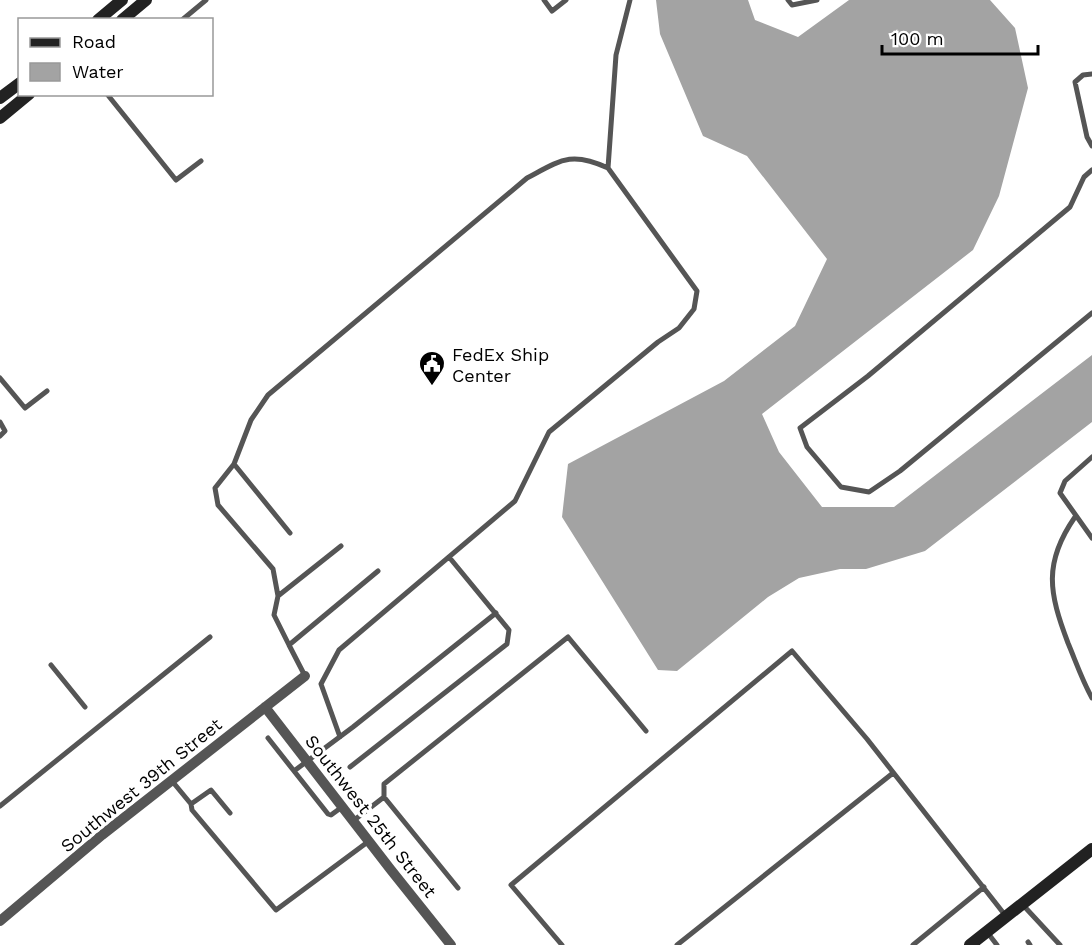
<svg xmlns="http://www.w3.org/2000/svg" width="1092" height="945" font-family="'Work Sans',sans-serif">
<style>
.water{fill:#a3a3a3}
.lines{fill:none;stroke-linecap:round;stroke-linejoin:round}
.lane{stroke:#555;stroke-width:5}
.street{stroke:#555;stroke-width:10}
.secondary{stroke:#222;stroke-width:12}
.labels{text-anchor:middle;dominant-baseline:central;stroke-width:6;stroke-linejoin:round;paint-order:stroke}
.poi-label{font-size:18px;fill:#000;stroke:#fff;text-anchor:start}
.street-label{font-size:18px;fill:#000;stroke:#fff}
</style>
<rect width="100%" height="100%" fill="#fff"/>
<path class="water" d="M656 0H748L755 20 798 37 849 0H990L1015 28 1028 88 999 196 973 250 762 414 779 452 822 507H894L1092 355V422L925 551 866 569H840L799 578 768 597 677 671 658 670 562 517 568 464 724 381 795 326 827 259 747 156 703 136 660 34Z"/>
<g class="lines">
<path class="lane" d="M544 0 552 11 566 0
M788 0 792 5 817 0
M182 20 206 0
M1092 74 1083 75 1075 82 1087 137 1092 146
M107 94 176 180 201 161
M608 168 616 55 630 0
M1092 170 1084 177 1070 207 868 376 800 428 807 447 841 487 869 492 900 471 1092 313
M0 378 25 408 47 391
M0 422 5 431 0 436
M1092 457 1065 481 1060 493 1092 538
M234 464 251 420 268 395 527 178C561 160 571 151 608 168L697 291 694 309 679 328 658 342 549 432 515 501 339 650 321 684 340 737
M1075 517C1043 563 1049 593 1068 643 1076 662 1082 680 1092 698
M278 596 273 569 218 505 215 488 234 464 290 533
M289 645 274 615 278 596 341 546
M51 665 85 707
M305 676 289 645 378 571
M268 738 294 771
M350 767 507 644 509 630 449 557
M172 781 191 804 192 810 276 910 369 841
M384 797V784L568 637 646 731
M191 804 211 790 230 813
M0 806 210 637
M342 807 331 815 328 814 294 771 353 727 496 613
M353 821 384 797 458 888
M1022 904 1060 945
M987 932 997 945
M1028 942 1030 945
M562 945 511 885 792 651 867 739 1005 915
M677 945 893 773
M913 945 984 887"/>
<path class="street" d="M265 707 391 870 451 945
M0 921 102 835 305 676"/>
<path class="secondary" d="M98 20 122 0
M122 20 146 0
M0 98 20 83
M0 118 29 94
M970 945 1092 849"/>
</g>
<defs>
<symbol id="civic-pin" viewBox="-11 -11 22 30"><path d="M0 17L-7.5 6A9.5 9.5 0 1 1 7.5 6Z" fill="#000" stroke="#fff"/><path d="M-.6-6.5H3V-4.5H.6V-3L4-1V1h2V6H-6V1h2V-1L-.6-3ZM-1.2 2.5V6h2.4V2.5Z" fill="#fff"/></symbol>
</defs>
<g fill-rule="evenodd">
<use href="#civic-pin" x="417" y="349" width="30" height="40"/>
</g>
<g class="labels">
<g class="poi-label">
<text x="452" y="354">FedEx Ship<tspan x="452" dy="21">Center</tspan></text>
</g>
<g class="street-label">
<text transform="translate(141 785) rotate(-39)">Southwest 39th Street</text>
<text transform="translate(371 816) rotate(52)">Southwest 25th Street</text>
</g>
</g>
<rect x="18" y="18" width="195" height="78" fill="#ffffff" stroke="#999999" stroke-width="1.5"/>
<rect x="30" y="38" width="30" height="9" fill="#222222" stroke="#999999" stroke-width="1.5"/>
<text x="72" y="48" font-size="18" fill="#000000">Road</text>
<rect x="30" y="63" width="30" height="18" fill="#a3a3a3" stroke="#999999" stroke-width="1.5"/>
<text x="72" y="78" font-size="18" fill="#000000">Water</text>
<path d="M882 45v9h156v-9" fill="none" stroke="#000000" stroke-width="3"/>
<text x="891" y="45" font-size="18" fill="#000000" stroke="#ffffff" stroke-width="4.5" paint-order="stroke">100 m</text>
</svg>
